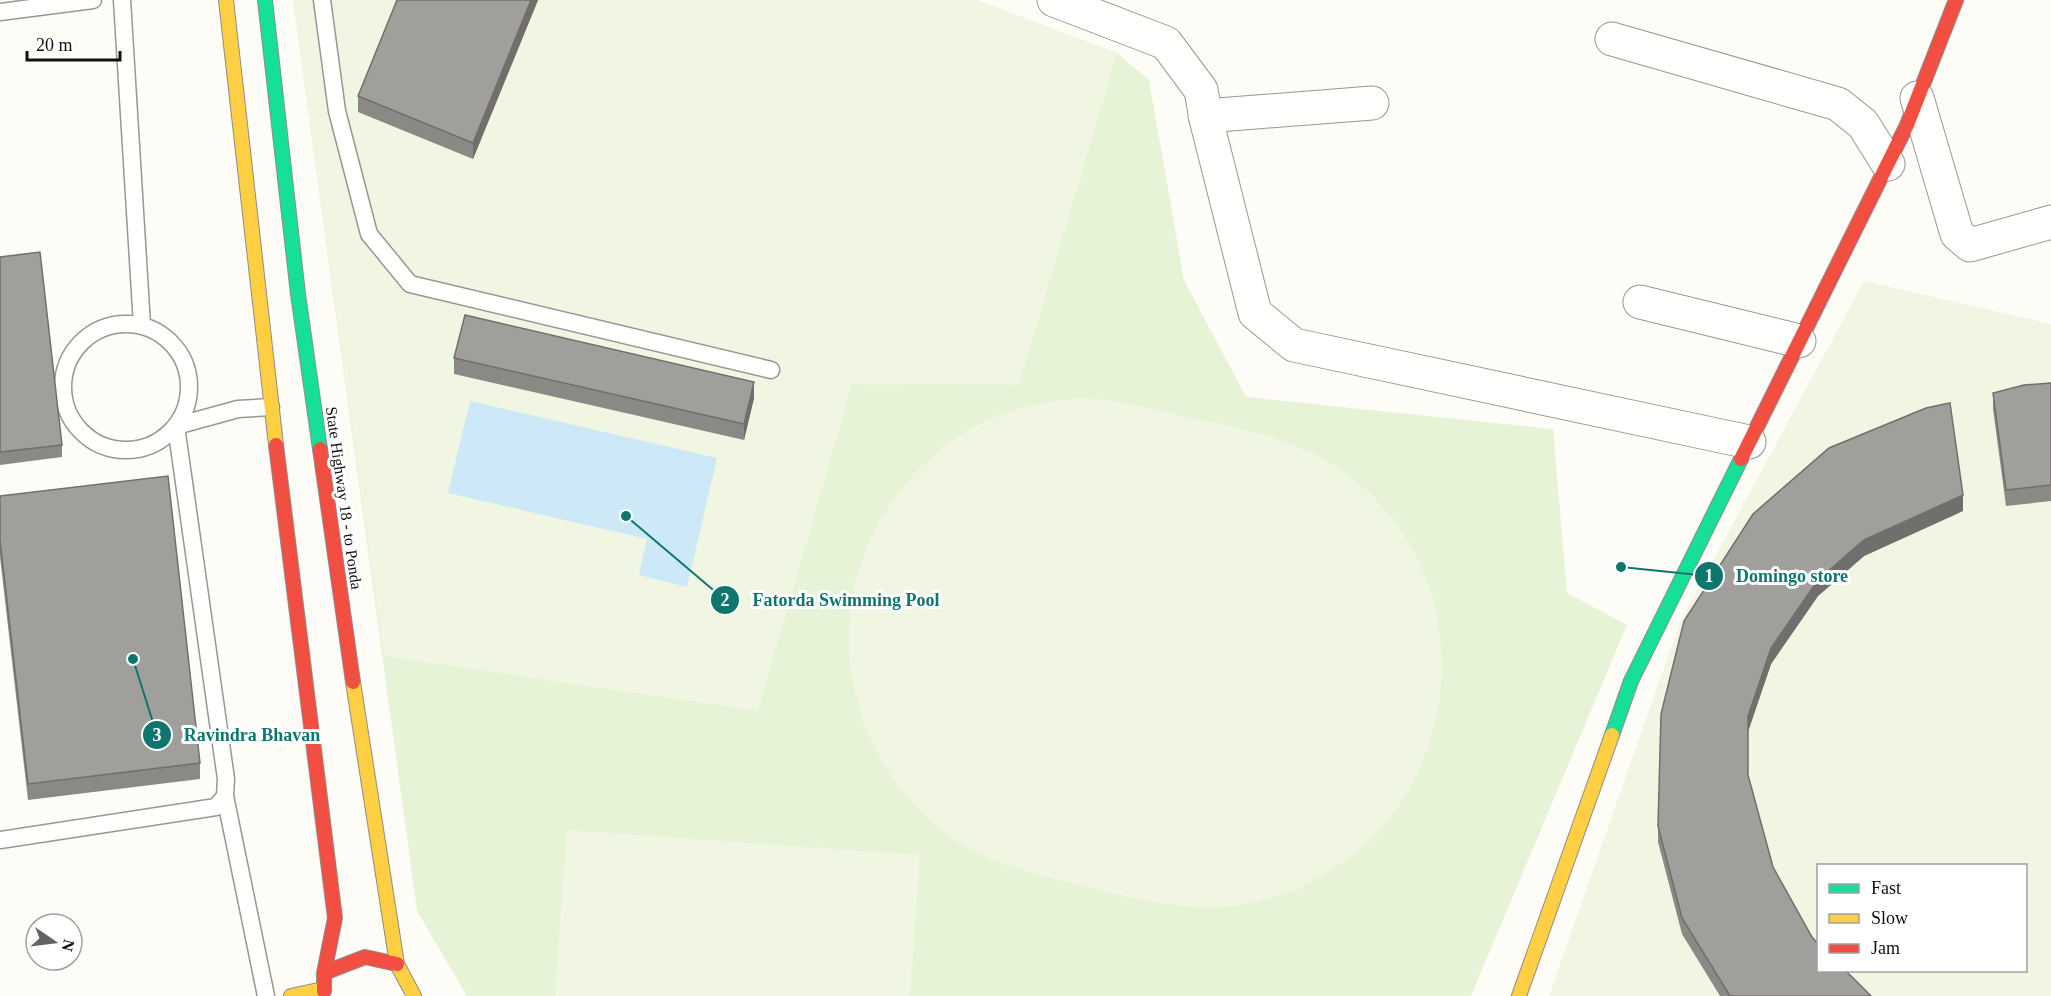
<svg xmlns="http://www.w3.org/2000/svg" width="2051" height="996" font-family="Georgia,serif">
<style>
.green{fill:#e7f3d7}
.pitch{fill:#f0f6e1;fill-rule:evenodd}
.water{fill:#cde8f7}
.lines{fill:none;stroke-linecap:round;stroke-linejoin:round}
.lane-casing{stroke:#979795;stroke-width:19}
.street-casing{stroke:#979795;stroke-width:35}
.fast-casing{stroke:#8e8d8b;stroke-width:16}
.slow-casing{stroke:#8e8d8b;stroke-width:16}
.jam-casing{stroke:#8e8d8b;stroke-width:16}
.lane{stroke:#fffffe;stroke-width:16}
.street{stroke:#fffffe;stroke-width:33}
.fast{stroke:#16e098;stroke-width:14}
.slow{stroke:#ffcf43;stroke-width:14}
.jam{stroke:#f24e42;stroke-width:14}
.wall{fill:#8a8986}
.shaded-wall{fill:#716f6d}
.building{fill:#a19f9c;stroke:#716f6d;stroke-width:1.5}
.labels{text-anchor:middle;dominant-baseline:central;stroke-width:6;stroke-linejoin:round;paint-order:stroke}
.street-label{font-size:16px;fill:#111;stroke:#fff}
.leader{fill:none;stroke:#0f766e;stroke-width:2}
.callout-dot{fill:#0f766e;stroke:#fff;stroke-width:2}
.mark-label{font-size:18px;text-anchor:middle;font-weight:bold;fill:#fff}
.callout-label{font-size:18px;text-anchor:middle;font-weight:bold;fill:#0f766e;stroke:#fff;stroke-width:6;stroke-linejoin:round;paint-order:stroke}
</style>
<rect width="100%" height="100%" fill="#fdfcf7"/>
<path class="green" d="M293 0H976L1117 53 1149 80 1184 280 1246 397 1553 429 1567 593 1627 625 1471 996H467L417 911Z"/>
<path class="pitch" d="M293 0H976L1117 53 1019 385 852 384 758 711 384 656Z
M1864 281 2051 324V996H1549L1680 622ZM1818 866H2026V970H1818Z
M1076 398C1115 399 1151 408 1188 417 1246 430 1303 440 1351 477 1488 585 1466 803 1311 882 1239 919 1173 910 1098 889 1042 875 982 865 936 826 806 714 824 510 976 426 1007 409 1041 403 1076 398Z
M567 830 920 855 910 996H555Z"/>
<path class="water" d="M470 401 717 458 687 587 639 575 647 539 448 493Z"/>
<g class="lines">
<defs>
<path id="lane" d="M122 0 142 325
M322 0 337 111 369 234 410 284 771 370
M0 12 93 0
M63 387a63 63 0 1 1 126 0a63 63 0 1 1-126 0Z
M225 796 266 996
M0 840 216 807 225 796 226 779 176 426 238 409 271 407"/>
<path id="street" d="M1054 0 1166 43 1201 90 1206 119 1255 313 1294 345 1749 442
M1612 39 1838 104 1863 124 1888 164
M1917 98 1957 234 1970 245 2051 222
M1205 116 1372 103
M1640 302 1799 341"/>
<path id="fast" d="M265 0 298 294 320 449
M1612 735 1631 681 1741 459"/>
<path id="slow" d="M226 0 276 445
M353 682 397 964 414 996
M291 996 323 989
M1519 996 1612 735"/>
<path id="jam" d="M276 445 335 918 324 973
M320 449 353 682
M1741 459 1907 125 1956 0
M324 991V973L365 957 397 964"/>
</defs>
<use href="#lane" class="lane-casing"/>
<use href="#street" class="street-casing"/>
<use href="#fast" class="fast-casing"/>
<use href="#slow" class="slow-casing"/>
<use href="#jam" class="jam-casing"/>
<use href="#lane" class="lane"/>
<use href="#street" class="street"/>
<use href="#fast" class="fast"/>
<use href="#slow" class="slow"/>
<use href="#jam" class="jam"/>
</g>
<path class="wall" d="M397 0H538L473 159 358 112V96Z
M0 257 62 445V457L0 465Z
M454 358 754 398 744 440 454 374Z
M2051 383V501L2006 506 1993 409V393Z
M0 496 200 763V779L28 800 0 557Z
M1963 511 1864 556 1818 596 1771 664 1748 731V775L1773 867 1812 937 1871 996H1720L1682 934 1658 842V826L1684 621Z"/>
<path class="shaded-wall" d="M531 0H538L473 159V143Z
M754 382V398L744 440V424Z
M1963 495V511L1864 556 1818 596 1771 664 1748 732V716L1771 648 1818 580 1864 540Z"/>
<path class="building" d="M397 0H531L473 143 358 96Z
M40 252 62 445 0 452V257Z
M465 315 754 382 744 424 454 358Z
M2051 383V485L2006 490 1993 393 2024 385Z
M1950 403 1963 495 1864 540 1818 580 1771 648 1748 716V775L1773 867 1812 937 1818 944V970H1845L1871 996H1730L1682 918 1658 826 1661 714 1684 621 1753 514 1829 448 1926 408Z
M168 476 200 763 28 784 0 540V496Z"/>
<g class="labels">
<g class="street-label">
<text transform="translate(344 498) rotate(82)">State Highway 18 - to Ponda</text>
</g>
</g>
<path class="leader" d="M1621 567L1709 576M626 516L725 600M133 659L157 735"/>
<g class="callout-dot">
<circle cx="1621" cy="567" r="6"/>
<circle cx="626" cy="516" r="6"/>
<circle cx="133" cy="659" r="6"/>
<circle cx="1709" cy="576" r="15"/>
<circle cx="725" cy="600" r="15"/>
<circle cx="157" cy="735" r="15"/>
</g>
<g class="mark-label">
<text x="1709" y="582">1</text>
<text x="725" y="606">2</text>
<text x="157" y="741">3</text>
</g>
<g class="callout-label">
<text x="1792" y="582">Domingo store</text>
<text x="846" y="606">Fatorda Swimming Pool</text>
<text x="252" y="741">Ravindra Bhavan</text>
</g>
<rect x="1817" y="864" width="210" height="108" fill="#ffffff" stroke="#a0a0a0" stroke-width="1.5"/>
<rect x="1829" y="884" width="30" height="9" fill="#16e098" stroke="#a0a0a0" stroke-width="1.5"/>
<text x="1871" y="894" font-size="18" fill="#111111">Fast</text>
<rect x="1829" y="914" width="30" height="9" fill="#ffcf43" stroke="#a0a0a0" stroke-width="1.5"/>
<text x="1871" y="924" font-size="18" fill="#111111">Slow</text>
<rect x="1829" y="944" width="30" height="9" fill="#f24e42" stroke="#a0a0a0" stroke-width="1.5"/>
<text x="1871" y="954" font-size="18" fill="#111111">Jam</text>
<g transform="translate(54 942) rotate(104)"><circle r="28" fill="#ffffff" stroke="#a0a0a0" stroke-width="1.5"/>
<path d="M0-4.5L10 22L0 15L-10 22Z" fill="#646362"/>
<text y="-9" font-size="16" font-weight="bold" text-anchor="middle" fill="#111111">N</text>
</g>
<path d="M27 51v9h93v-9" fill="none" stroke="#111111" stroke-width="3"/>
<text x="36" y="51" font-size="18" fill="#111111" stroke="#ffffff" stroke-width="4.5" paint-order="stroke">20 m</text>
</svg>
